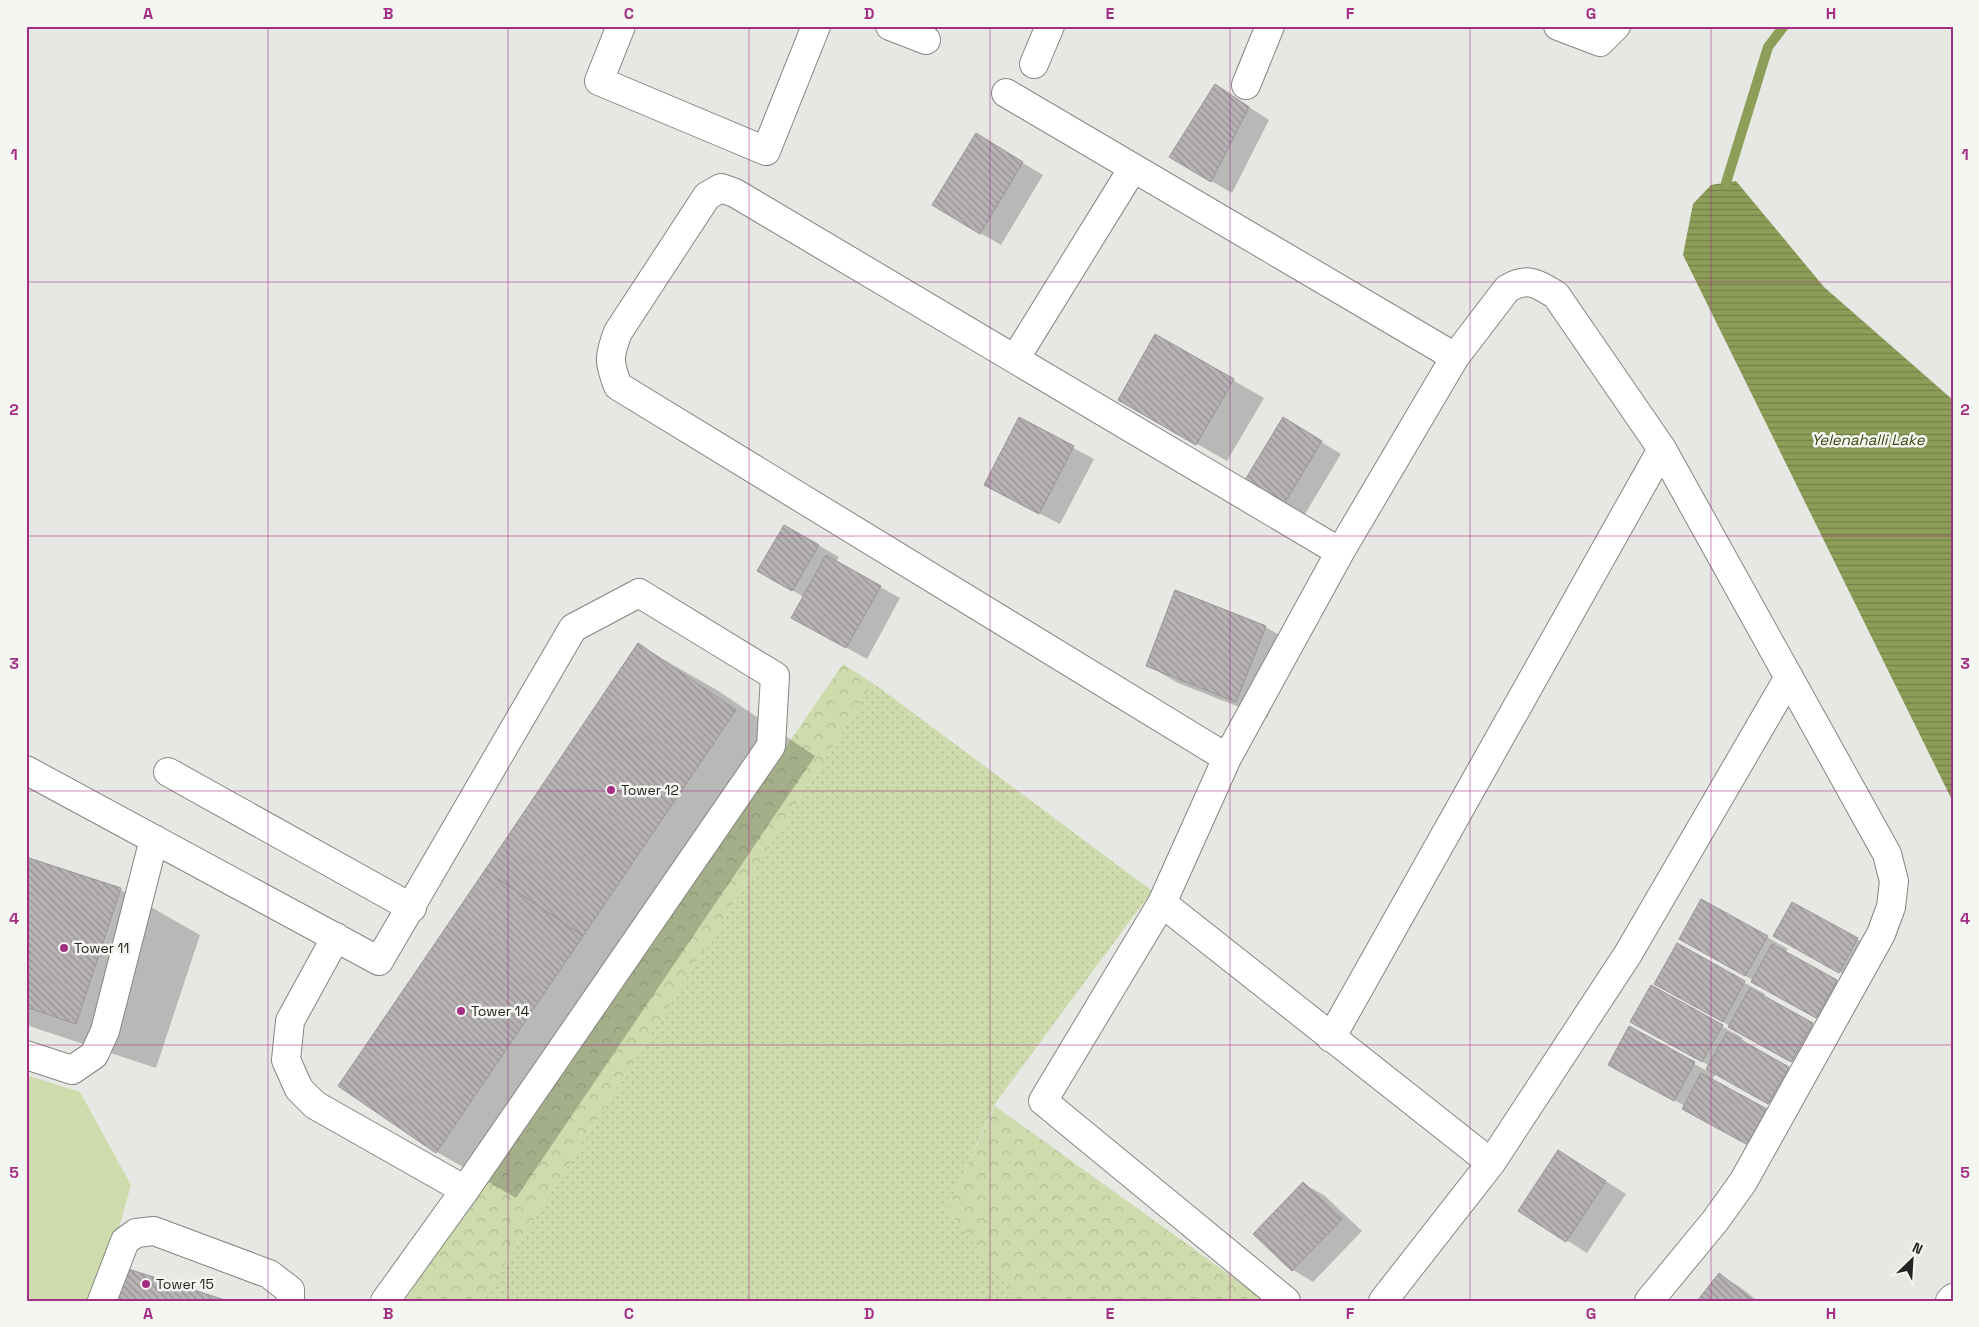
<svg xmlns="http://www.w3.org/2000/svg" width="1979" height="1327" font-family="'Space Grotesk',sans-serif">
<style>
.grass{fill:url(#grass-dots)}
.forest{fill:url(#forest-crowns)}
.garden{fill:#cedbac}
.water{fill:url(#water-rules)}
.shadow{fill:#0003}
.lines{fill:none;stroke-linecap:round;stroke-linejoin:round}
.stream{stroke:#8d9e58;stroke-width:10}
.building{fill:url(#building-back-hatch);stroke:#9a9698}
.minor-casing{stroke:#848681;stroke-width:30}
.minor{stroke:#fff;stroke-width:28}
.grid{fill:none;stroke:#a52e85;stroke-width:1;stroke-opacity:0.55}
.poi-dot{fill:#a52e85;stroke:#f4f6f1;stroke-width:2}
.labels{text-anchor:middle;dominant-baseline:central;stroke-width:5;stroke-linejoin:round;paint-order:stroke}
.poi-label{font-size:14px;fill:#242422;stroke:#f4f6f1;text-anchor:start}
.water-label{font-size:15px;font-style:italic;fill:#3c4712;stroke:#f4f6f1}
.neatline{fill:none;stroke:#a52e85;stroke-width:2}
.grid-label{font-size:16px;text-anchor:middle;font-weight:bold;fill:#a52e85}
</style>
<defs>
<pattern id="grass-dots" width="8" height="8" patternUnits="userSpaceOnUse" patternTransform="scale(1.25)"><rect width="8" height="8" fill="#cedbac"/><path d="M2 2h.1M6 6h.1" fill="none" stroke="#b1bc94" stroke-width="1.8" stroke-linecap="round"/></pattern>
<pattern id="forest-crowns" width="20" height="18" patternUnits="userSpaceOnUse" patternTransform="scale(1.25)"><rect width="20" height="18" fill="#cedbac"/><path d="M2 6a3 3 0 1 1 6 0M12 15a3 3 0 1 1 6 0" fill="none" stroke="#b1bc94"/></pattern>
<pattern id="water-rules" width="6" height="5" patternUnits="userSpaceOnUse" patternTransform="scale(1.25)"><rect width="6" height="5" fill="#8d9e58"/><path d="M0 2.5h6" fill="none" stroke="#738148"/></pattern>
<pattern id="building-back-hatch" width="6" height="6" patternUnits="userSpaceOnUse" patternTransform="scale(1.25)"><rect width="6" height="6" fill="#b7b3b5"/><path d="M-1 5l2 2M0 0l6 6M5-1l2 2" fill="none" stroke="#959193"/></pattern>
</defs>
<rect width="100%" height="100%" fill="#e7e8e4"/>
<path class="grass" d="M873 683 1152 891 996 1102 947 1209 1019 1301H482Z"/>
<path class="forest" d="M843 664 873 683 482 1301H404Z
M995 1106 1266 1301H1019L947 1209Z"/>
<path class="garden" d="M26 1075 80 1092 131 1185 98 1301H26Z"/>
<path class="water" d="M1736 181 1824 287 1953 400V802L1683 255 1693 204 1711 185Z"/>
<path class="shadow" d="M1216 86 1269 120 1232 193 1170 157Z
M996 147 1043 175 1001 245 980 233Z
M1156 336 1264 398 1227 461 1120 400Z
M1019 419 1094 459 1060 524 1006 496Z
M1303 431 1341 454 1305 514 1246 480Z
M785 526 839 557 836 562 900 598 867 659 813 629 804 597 758 571Z
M1265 627 1296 644 1267 718 1178 683 1147 665Z
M638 645 717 690 815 756 516 1198 437 1152 339 1086Z
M26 858 121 890 200 935 156 1068 26 1025Z
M1793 904 1878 951 1860 983 1795 948Z
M1767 937 1788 949 1785 953 1857 993 1837 1029 1701 950Z
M1677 945 1765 994 1763 997 1833 1036 1812 1073 1676 995Z
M1651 987 1743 1038 1741 1041 1808 1080 1789 1114 1716 1073 1712 1080 1787 1122 1769 1156 1685 1106 1630 1076V1028L1707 1071 1710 1066 1652 1034Z
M1558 1151 1626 1194 1587 1253 1520 1211Z
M1303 1184 1324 1195 1362 1231 1313 1282 1293 1270Z
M1720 1275 1740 1287 1758 1301H1699Z"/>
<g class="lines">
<path class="stream" d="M1726 183 1768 47 1784 26"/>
</g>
<path class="building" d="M1215 84 1249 107 1211 182 1169 157Z
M976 133 1023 162 980 234 932 205Z
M1155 334 1234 379 1196 445 1118 400Z
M1019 417 1074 446 1039 514 984 485Z
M1283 417 1322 441 1284 504 1245 480Z
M784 525 819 545 792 591 757 571Z
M826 555 881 586 846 648 791 618Z
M1175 590 1266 626 1236 702 1146 666Z
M638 643 736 710 583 936 485 870Z
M26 857 121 888 76 1024 26 1007Z
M485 870 583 936 436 1153 338 1086Z
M1701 899 1768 936 1745 976 1679 939Z
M1792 902 1858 938 1839 973 1773 936Z
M1677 943 1745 981 1723 1022 1654 984Z
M1772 944 1837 980 1816 1018 1751 982Z
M1651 985 1723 1025 1702 1062 1630 1022Z
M1750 988 1813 1023 1791 1062 1728 1027Z
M1629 1026 1695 1062 1674 1101 1608 1065Z
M1727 1032 1789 1067 1768 1104 1706 1069Z
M1701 1073 1767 1109 1748 1145 1682 1109Z
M1558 1150 1606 1181 1566 1242 1518 1211Z
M1303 1182 1342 1219 1292 1271 1253 1234Z
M122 1267 228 1301H112Z
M1719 1273 1754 1301H1697Z"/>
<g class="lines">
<defs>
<path id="minor" d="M621 26 599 81 766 151 816 26
M890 26 926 40
M1558 26 1600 42 1616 26
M1034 64 1050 26
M1246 85 1270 26
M1006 93 1455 357
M1015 359 1133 168
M1227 758 618 386C608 361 609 356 618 332L707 196 721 188 735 193 1340 552
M26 770 379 961 573 628 639 593 775 676 771 746 465 1190 385 1301
M168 772 412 908
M1162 903 1491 1163 1383 1301
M336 937 290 1021 286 1060 299 1089 315 1105 465 1190
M1331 1038 1662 449
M26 1055 72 1070 94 1055 105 1031 154 839
M1491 1163 1628 954 1789 677
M102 1301 125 1241 136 1233 154 1231 269 1274 290 1290V1301
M1286 1301 1043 1101 1162 903 1227 758 1340 552 1455 357 1507 289C1528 276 1538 284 1556 295L1662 449 1887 854 1894 881 1891 907 1881 934 1743 1182 1715 1221 1649 1301
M1950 1301 1953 1298"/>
</defs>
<use href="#minor" class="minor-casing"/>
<use href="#minor" class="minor"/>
</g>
<path class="grid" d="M268 26V1301M508 26V1301M749 26V1301M990 26V1301M1230 26V1301M1470 26V1301M1711 26V1301M26 282H1953M26 536H1953M26 791H1953M26 1045H1953"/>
<g class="poi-dot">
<circle cx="611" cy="790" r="5"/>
<circle cx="64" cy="948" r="5"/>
<circle cx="461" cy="1011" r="5"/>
<circle cx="146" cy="1284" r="5"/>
</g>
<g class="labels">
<g class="poi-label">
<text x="621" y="790">Tower 12</text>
<text x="74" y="948">Tower 11</text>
<text x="471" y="1011">Tower 14</text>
<text x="156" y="1284">Tower 15</text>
</g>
<g class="water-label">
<text x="1868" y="439">Yelenahalli Lake</text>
</g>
</g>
<rect width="1979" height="1327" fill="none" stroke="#f4f6f1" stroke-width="55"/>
<g transform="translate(1912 1260) rotate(25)" stroke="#f4f6f1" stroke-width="4" paint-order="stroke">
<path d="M0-4L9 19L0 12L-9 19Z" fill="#242422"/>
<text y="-8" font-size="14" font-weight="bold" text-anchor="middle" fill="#242422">N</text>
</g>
<rect x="28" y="28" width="1924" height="1272" class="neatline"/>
<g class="grid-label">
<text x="148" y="19">A</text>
<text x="388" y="19">B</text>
<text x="629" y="19">C</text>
<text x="869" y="19">D</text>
<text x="1110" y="19">E</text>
<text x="1350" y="19">F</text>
<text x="1591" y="19">G</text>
<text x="1831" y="19">H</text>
<text x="14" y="160">1</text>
<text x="1965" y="160">1</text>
<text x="14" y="415">2</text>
<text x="1965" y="415">2</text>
<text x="14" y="669">3</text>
<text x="1965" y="669">3</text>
<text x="14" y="924">4</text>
<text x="1965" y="924">4</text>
<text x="14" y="1178">5</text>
<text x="1965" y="1178">5</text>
<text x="148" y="1319">A</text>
<text x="388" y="1319">B</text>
<text x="629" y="1319">C</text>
<text x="869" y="1319">D</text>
<text x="1110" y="1319">E</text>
<text x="1350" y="1319">F</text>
<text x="1591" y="1319">G</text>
<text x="1831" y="1319">H</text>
</g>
</svg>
